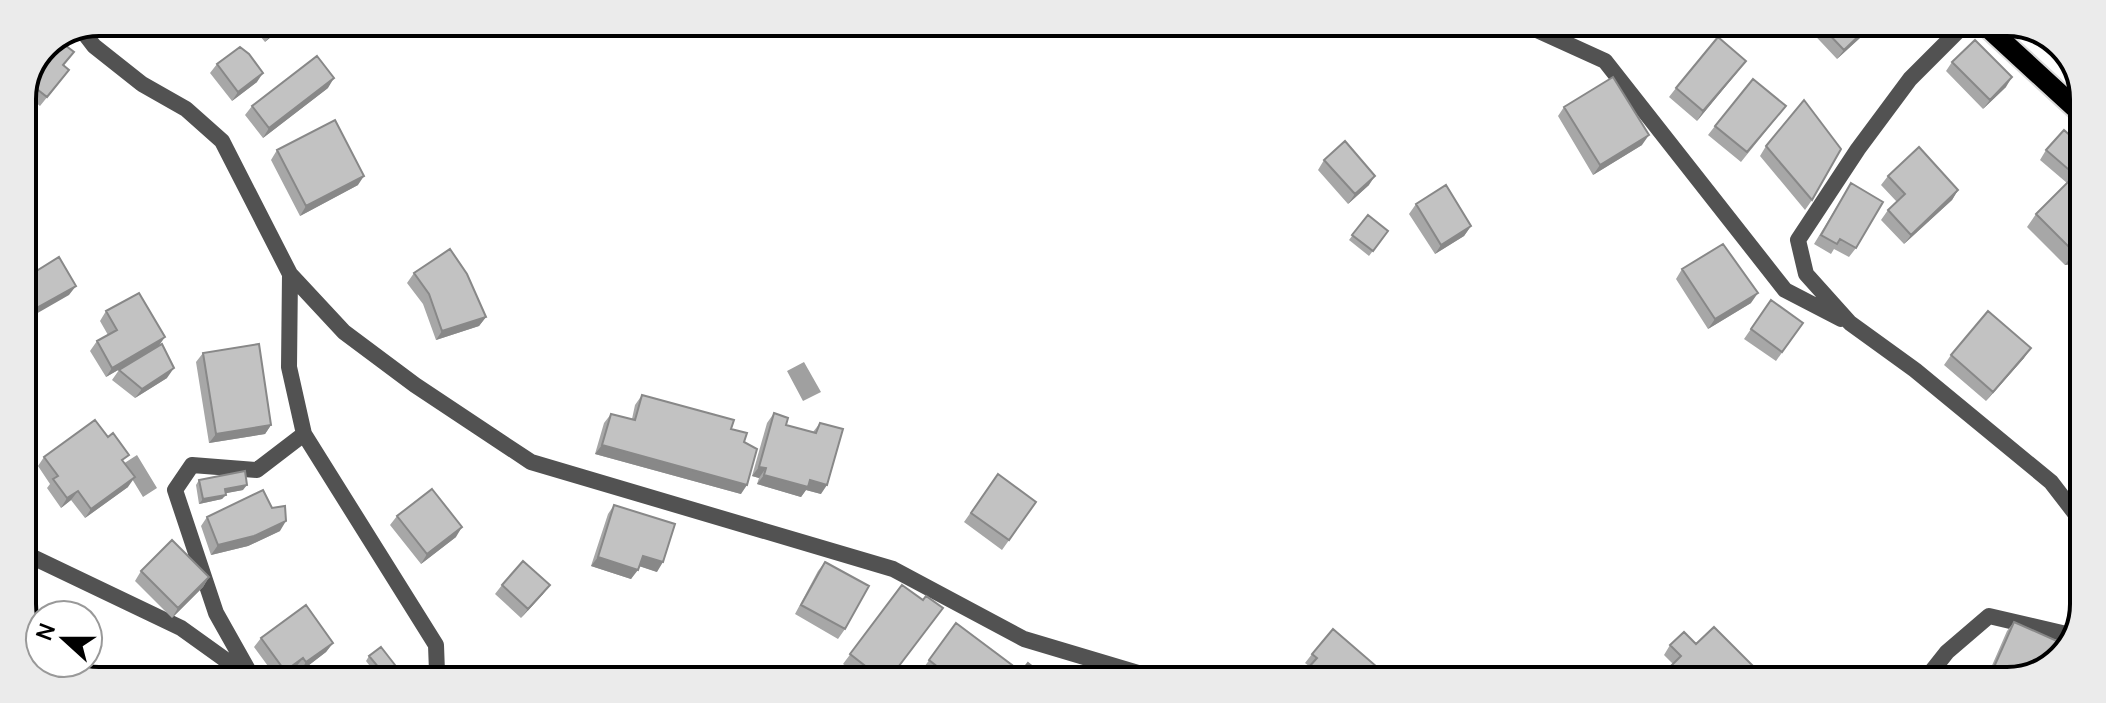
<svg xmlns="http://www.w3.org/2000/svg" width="2106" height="703" font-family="Manrope,sans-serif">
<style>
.water{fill:#a0a0a0}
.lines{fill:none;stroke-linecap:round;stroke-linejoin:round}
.primary-casing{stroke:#dbdbdb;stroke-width:24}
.minor{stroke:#525252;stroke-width:16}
.primary{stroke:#000;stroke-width:20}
.wall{fill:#a7a7a7}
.shaded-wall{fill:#888}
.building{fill:#c2c2c2;stroke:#888;stroke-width:2}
.rim{fill:none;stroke:#000;stroke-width:4}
</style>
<rect width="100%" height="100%" fill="#fff"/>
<path class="water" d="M804 362 821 392 803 401 787 371Z
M137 455 157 488 143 497 123 464Z"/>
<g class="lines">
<defs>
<path id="primary" d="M1986 26 2084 116"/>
</defs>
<use href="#primary" class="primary-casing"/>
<path class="minor" d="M1526 25 1605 61 1785 290 1841 319
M1963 26 1910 79 1858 149 1798 240 1806 274 1850 323 1915 370 2051 482 2081 521
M81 29 94 46 142 84 186 109 222 141 290 274 344 332 415 385 531 462 893 569 1024 639 1158 679
M290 274 289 367 304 434 436 645 437 672 435 678
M22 552 181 628 248 676
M252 677 216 613 175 490 192 465 257 470 304 434
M1924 681 1947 652 1989 616 2075 636"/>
<use href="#primary" class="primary"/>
</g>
<path class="wall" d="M251 22H288L265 42 250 24Z
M1805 25 1873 26 1837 59Z
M45 44 69 70 40 106 23 92Z
M1952 62 2006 87 1983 109 1946 71Z
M217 64 257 82 232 101 210 73Z
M1739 70 1697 121 1669 97 1676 88Z
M328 88 263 138 245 115 252 106Z
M1786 106 1741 162 1708 135 1715 126Z
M1564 107 1642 145 1593 175 1558 116Z
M1766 146 1812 200 1805 210 1760 156Z
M277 150 358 185 300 216 271 160Z
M2046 150 2082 179 2083 262 2065 265 2027 227 2036 214 2067 183 2040 160Z
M1324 160 1369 185 1348 204 1318 170Z
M1888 176 1958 190 1952 200 1904 244 1881 220 1888 210 1897 202 1881 185Z
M1851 183 1856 248 1849 257 1834 249 1831 254 1814 244Z
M1416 204 1471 226 1464 236 1435 254 1409 214Z
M1368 215 1388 231 1369 256 1349 240Z
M1682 269 1751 303 1708 329 1676 279Z
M414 273 486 317 479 326 436 340 423 304 407 283Z
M1771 300 1803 323 1776 361 1744 339Z
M106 311 158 346 167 378 135 398 112 380 119 370 154 349 106 377 90 351 97 341 108 335 100 321Z
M203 353 271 425 265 434 209 443 196 362Z
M1951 355 2024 358 1986 401 1944 365Z
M642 395 731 429 744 442 741 494 595 454 604 423 611 414 632 419 635 405Z
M774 413 786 425 813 432 820 423 821 494 806 490 801 497 757 484 759 478 752 476 767 423Z
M44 457 124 462 128 487 85 518 71 500 61 508 47 488 50 484 38 466Z
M998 474 1036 502 1002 550 964 522Z
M199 480 243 490 226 493 222 499 199 504 196 485Z
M614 505 657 572 639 566 631 579 591 566 608 514Z
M272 508 280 531 248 546 211 555 201 526 207 517Z
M397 516 456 537 421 564 390 525Z
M825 562 845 629 838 639 795 614 818 571Z
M141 571 209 577 203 587 172 618 135 581Z
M502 585 543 594 521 618 495 594Z
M902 585 890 679H863L843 664Z
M2014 622 2045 668 2007 681H1996L1987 677 2007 631Z
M956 623 1002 679H934L922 670Z
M261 638 333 643 326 652 300 672 296 667 282 677H276L254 647Z
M1696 644 1767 680H1664L1662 678 1673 664 1664 655 1670 645Z
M1312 654 1384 673 1379 680H1298L1309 666 1305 663Z
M369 656 395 665 392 670 382 678H379L366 661Z"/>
<path class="shaded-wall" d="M286 22H288L265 42 269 37Z
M1869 26H1873L1837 59 1844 50Z
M1746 61 1739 70 1697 121 1703 111Z
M263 73 257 82 232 101 238 92Z
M2012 77 2006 87 1983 109 1990 100Z
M334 78 328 88 263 138 269 128Z
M1649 135 1642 145 1593 175 1600 165Z
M364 176 358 185 300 216 306 206Z
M1375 176 1369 185 1348 204 1355 194Z
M1958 190 1952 200 1904 244 1911 235Z
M1471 226 1464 236 1435 254 1441 245Z
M2083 250V262L2065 265 2074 252Z
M76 286 69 295 22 322V316Z
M1758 293 1751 303 1708 329 1715 319Z
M486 317 479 326 436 340 442 331Z
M165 337 158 347 106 377 112 368Z
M2031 348 2024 358 1986 401 1993 392Z
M174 368 167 378 135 398 142 389Z
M271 425 265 434 209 443 216 434Z
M602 445 747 485 741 494 595 454Z
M759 467 766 468 759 478 752 476Z
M764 475 810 480 827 485 821 494 806 490 801 497 757 484Z
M135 477 128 487 85 518 91 509Z
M247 485 243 490 222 494 225 489Z
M78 491 71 500 61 508 67 498Z
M226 495 222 499 199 504 203 499Z
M286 521 280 531 248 546 211 555 218 545Z
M462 527 456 537 421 564 427 554Z
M643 556 663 562 657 572 636 565Z
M598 557 638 570 631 579 591 566Z
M209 577 203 587 172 618 178 608Z
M550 585 543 594 521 618 528 609Z
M333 643 326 652 300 672 306 662Z
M303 658 296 667 282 677H280L285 671Z"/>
<path class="building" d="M256 22H286L269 37Z
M1821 26H1869L1844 50Z
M1718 37 1746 61 1703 111 1676 88Z
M57 39 74 52 63 65 69 70 47 97 28 82 45 44Z
M1975 40 2012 77 1990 100 1952 62Z
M240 47 249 54 263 73 238 92 217 64Z
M317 56 334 78 269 128 252 106Z
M1613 77 1649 135 1600 165 1564 107Z
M1753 79 1786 106 1747 152 1715 126Z
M1804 100 1841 149 1812 200 1766 146Z
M335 120 364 176 306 206 277 150Z
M2064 130 2083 147V176L2081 178 2076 174 2075 175 2046 150Z
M1345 141 1375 176 1355 194 1324 160Z
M1919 147 1958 190 1911 235 1888 210 1905 194 1888 176Z
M2076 174 2083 180V250L2074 252 2036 214Z
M1851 183 1883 202 1856 248 1840 239 1837 244 1821 235Z
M1446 185 1471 226 1441 245 1416 204Z
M1368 215 1388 231 1373 251 1352 235Z
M1723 244 1758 293 1715 319 1682 269Z
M450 249 467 274 486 317 442 331 429 294 414 273Z
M59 257 76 286 22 316V280Z
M139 293 165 337 112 368 97 341 117 330 106 311Z
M1771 300 1803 323 1782 352 1751 329Z
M1988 311 2031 348 1993 392 1951 355Z
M162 344 174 368 142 389 119 370Z
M259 344 271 425 216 434 203 353Z
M642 395 734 420 731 429 747 433 744 442 757 449 747 485 602 445 611 414 635 420Z
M774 413 788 418 786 425 816 433 820 423 843 429 827 485 810 480 808 487 764 475 766 468 759 467Z
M95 420 108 437 113 433 129 455 122 460 135 477 91 509 78 491 67 498 53 479 58 476 44 457Z
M245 471 247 485 225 489 226 495 203 499 199 480Z
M22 472 33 488 22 496Z
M998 474 1036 502 1009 540 971 513Z
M432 489 462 527 427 554 397 516Z
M263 490 272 508 285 506 286 521 254 536 218 545 207 517Z
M614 505 675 524 663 562 643 556 638 570 598 557Z
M172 540 209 577 178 608 141 571Z
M523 561 550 585 528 609 502 585Z
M825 562 869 586 845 629 801 605Z
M902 585 923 600 926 596 943 608 889 679H882L850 654Z
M306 605 333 643 306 662 303 658 285 671 261 638Z
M2014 622 2057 641 2045 668 2017 678 1994 667Z
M956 623 1012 665 1002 679H953L929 660Z
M1714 627 1767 680H1680L1668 669 1681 656 1670 645 1684 632 1696 644Z
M1333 629 1384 673 1378 680H1300L1299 678 1317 658 1312 654Z
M381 647 395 665 384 674 369 656Z
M1028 663 1048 679H1015Z
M1957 675 1972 681H1955Z"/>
<path d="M0 0H2106V703H0ZM99 36H2007A63 63 0 0 1 2070 99V604A63 63 0 0 1 2007 667H99A63 63 0 0 1 36 604V99A63 63 0 0 1 99 36Z" fill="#ebebeb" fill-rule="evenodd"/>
<path class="rim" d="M99 36H2007A63 63 0 0 1 2070 99V604A63 63 0 0 1 2007 667H99A63 63 0 0 1 36 604V99A63 63 0 0 1 99 36Z"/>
<g transform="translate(64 639) rotate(291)"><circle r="38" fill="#ffffff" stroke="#999999" stroke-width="2"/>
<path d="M0-6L14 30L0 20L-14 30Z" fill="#000000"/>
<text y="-12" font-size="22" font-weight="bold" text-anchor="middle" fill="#000000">N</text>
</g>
</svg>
